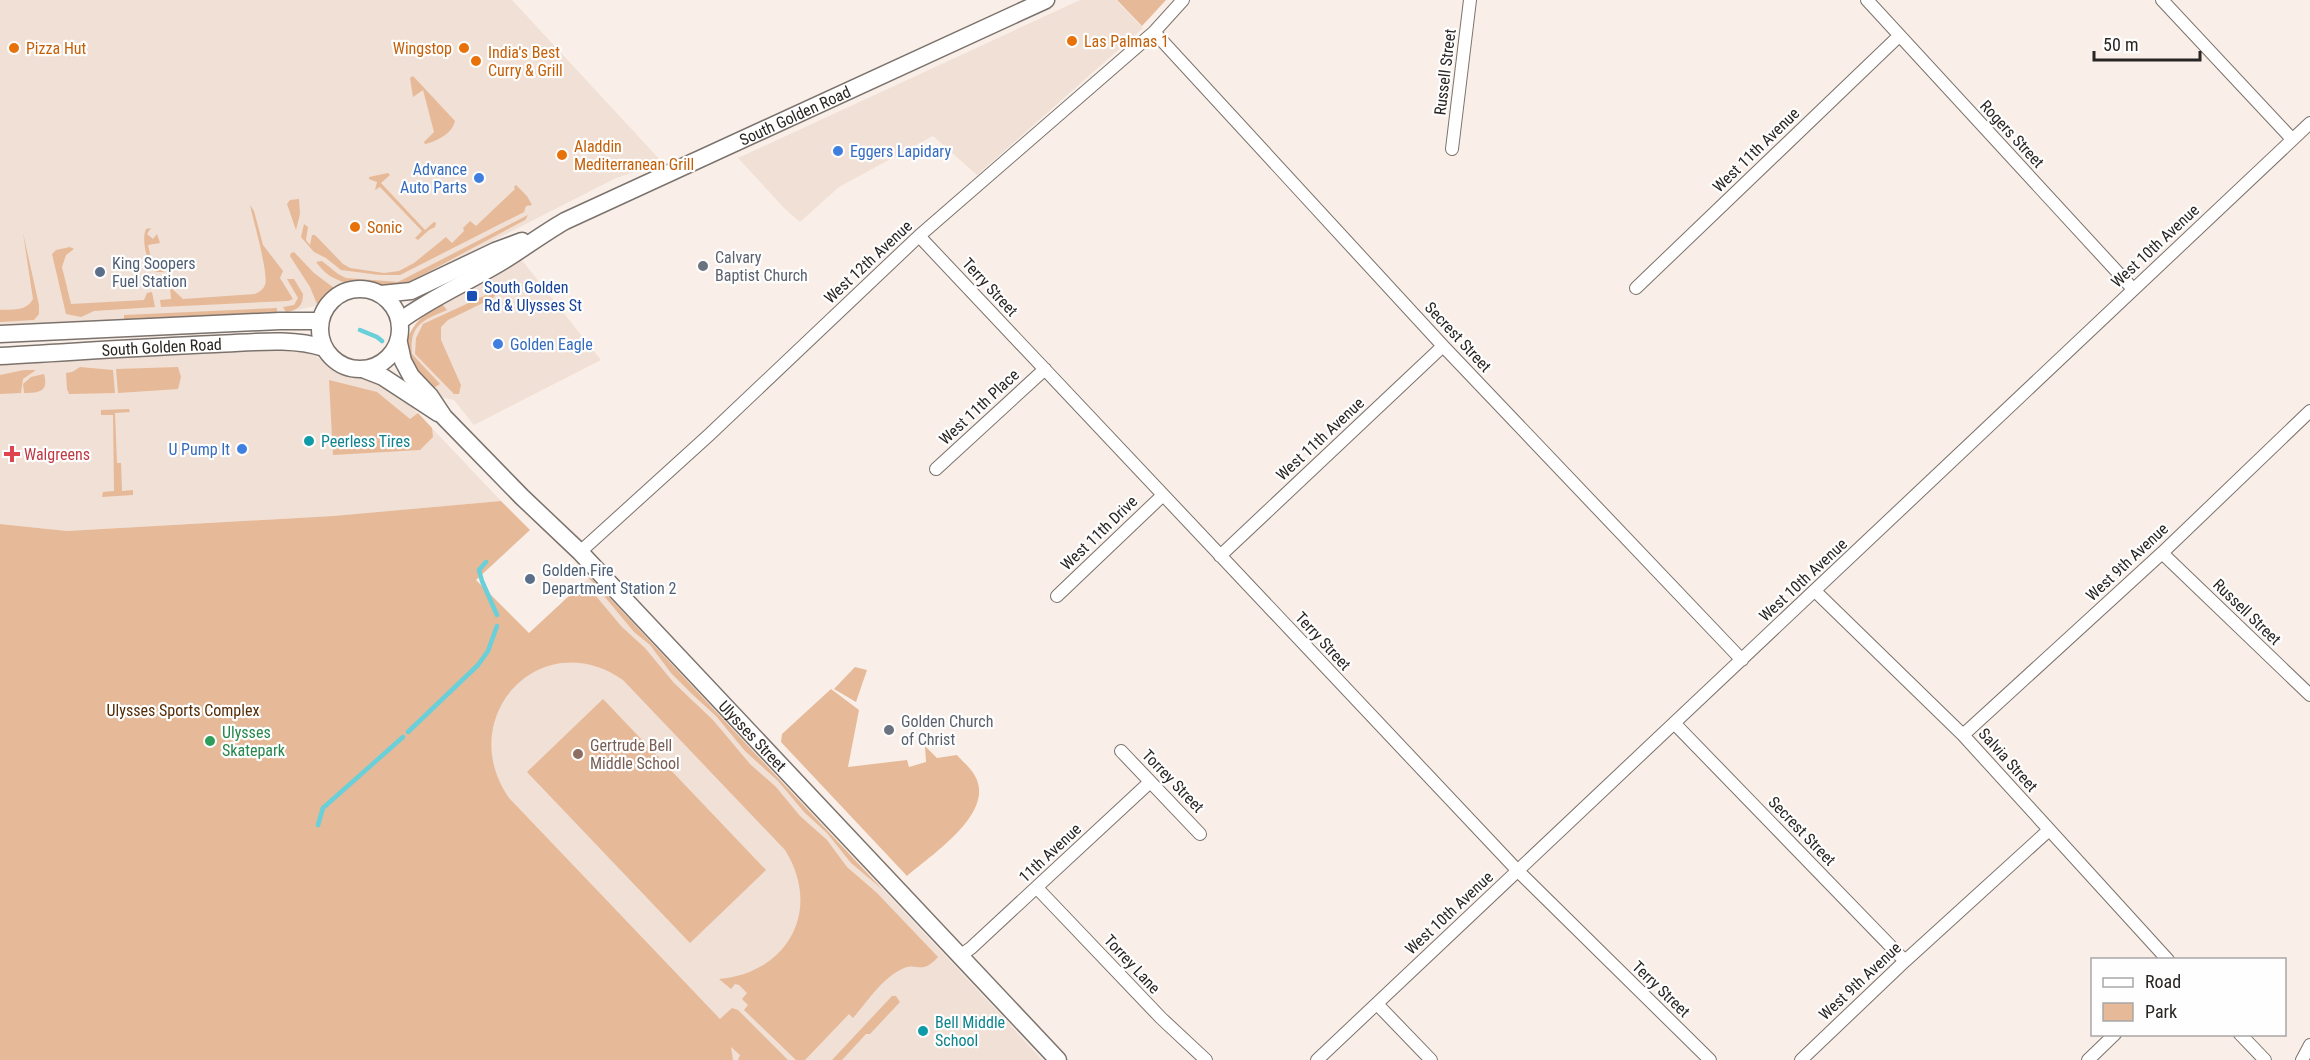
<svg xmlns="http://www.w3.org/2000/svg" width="2310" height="1060" font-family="'Roboto Condensed',sans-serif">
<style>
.built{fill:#f1e0d5}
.green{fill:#e6b998}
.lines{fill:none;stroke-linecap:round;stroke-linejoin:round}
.stream{stroke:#69d0d9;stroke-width:4.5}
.street-casing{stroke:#7b726c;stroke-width:14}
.secondary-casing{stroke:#7b726c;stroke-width:19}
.street{stroke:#fff;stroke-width:12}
.secondary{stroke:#fff;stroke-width:16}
.food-dot{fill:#e8710a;stroke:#fefefe;stroke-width:2}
.shop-dot{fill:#3f7fe0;stroke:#fefefe;stroke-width:2}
.worship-dot{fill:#6b7280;stroke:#fefefe;stroke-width:2}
.service-dot{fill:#5c6f8a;stroke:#fefefe;stroke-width:2}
.transit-dot{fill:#1a4fb4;stroke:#fefefe;stroke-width:2}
.culture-dot{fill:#0f9aa8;stroke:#fefefe;stroke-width:2}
.health-dot{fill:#e0444e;stroke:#fefefe;stroke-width:2}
.leisure-dot{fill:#2e9e5b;stroke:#fefefe;stroke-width:2}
.education-dot{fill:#8d6e63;stroke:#fefefe;stroke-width:2}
.labels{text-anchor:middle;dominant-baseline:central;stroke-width:4.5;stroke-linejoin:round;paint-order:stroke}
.food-label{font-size:16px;fill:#c56008;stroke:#fefefe;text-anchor:start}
.street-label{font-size:16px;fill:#292523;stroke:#fefefe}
.shop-label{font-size:16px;fill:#366cbe;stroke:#fefefe;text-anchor:start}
.worship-label{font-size:16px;fill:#5b616d;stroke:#fefefe;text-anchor:start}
.service-label{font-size:16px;fill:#4e5e75;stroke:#fefefe;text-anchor:start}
.transit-label{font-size:16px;fill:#164399;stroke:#fefefe;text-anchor:start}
.culture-label{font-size:16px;fill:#0d838f;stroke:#fefefe;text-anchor:start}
.health-label{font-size:16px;fill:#be3a42;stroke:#fefefe;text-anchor:start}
.park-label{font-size:16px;fill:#552c06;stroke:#fefefe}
.leisure-label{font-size:16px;fill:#27864d;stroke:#fefefe;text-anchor:start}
.education-label{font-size:16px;fill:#785e54;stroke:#fefefe;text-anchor:start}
</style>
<rect width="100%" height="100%" fill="#f9efe8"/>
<path class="built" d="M0 0H512L663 163 616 178 400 288H386L350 284 333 291 316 306 283 313 0 327Z
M1080 0H1116L1143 28 977 175 933 136 839 187 800 222 784 208 738 158Z
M521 259 601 360 474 425 454 400 441 397 417 374 408 341 410 333 417 321 435 307 488 282Z
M301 349 311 352 338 373 368 377 393 387 501 501 333 516 67 531 0 524V364Z
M590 577 1002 1016 1042 1060H470L327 823Z"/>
<path class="green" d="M1117 0H1166L1142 26Z
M413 76 455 121C452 134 437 141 425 144L424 142 434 132 423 90 413 97 410 78Z
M388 173 390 175 381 183 425 230 434 222 436 223 435 227 429 230 418 240 415 238 422 231 380 187 375 190 377 182 369 179V177Z
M516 185 527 196 532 205 526 206 524 212 400 275H380L341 270 326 258 314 252 301 237 304 224 308 227 306 240 310 245 312 235H315L343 264 350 268 384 273 399 271 414 263 446 237 452 243 464 231 463 228 470 221 476 226 515 189 514 187Z
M299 199 300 214 296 230 287 204 290 200Z
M250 205 254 211 263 245 283 271 280 278 293 299 288 301 161 307 160 300 171 299 170 287 183 299 255 294C259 292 263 290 265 285 269 275 253 219 250 205Z
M528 215 525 220 402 286C382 289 348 287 330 276 324 272 320 267 316 262L322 261 338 274 346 278 398 282Z
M151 228 147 234 153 239 157 234 160 243 148 245 153 268 165 266 164 272H156C147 264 141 240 146 229Z
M23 233 39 305V314L34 320 0 322V310C12 309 26 312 33 299Z
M70 247 74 249 66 255 62 267 71 304 144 300 147 293 152 292 155 307 94 311 81 317 66 314 52 254 56 250Z
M294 252 314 273 334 288V291L317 304 310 287 290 256 291 253Z
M287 279H294L303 294C303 306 298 310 286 312L283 307 294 305 298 298Z
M497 283V293L493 298 448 320 441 327V340L461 385 459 394H454L415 354 416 338 423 324 486 295Z
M442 304 447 310C424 320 409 324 412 354L440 384 432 389C426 382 417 374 412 366 397 337 418 317 442 304Z
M277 308V313L124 321V315Z
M80 367 113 370 115 393 69 394 67 389 66 373 72 372Z
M178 367 181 377 178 389 118 393 116 369Z
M24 370H36L23 379 21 393 0 394V375Z
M44 374C49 392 39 393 24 393L23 384 31 377Z
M329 380 377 392 410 419 418 413 432 428 433 437 420 450 333 455Z
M129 409 130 412 115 413 117 463H121L122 491 133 490V495L102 497 103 492 114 491 113 415H101V410Z
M501 501 530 530 476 580 529 633 584 582 622 627 645 648 674 683 713 720 750 764 776 787 800 816 827 840 847 867 877 893 938 957C920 977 917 960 900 970 881 980 867 1002 853 1018L849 1014 805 1060H796L744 1010 748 1005 742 999 747 993 739 985 735 984 731 989 719 979C787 973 823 911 785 850L623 680C541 623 453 717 509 798L720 1019 732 1008 738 1010 788 1060H738L740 1055 731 1047 733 1060H0V524L67 531 333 516Z
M590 577 882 889 851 863 827 833 804 812 778 781 745 751 716 716 693 695 671 673 650 645 634 632 589 578Z
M855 667 867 670 856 702 834 689Z
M831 689 859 710 848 767 907 760 909 767 926 762 925 746 937 758 957 755C962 761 971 768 975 776 996 813 931 855 907 876L781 742 782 734Z
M603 699 766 870 690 943 527 772Z
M892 996H896L900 1002 870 1034H866L842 1060H832Z"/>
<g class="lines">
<path class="stream" d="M360 330 377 337 382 341
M486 562 479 570 482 581 497 615
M408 732 478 665 488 651 497 626
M318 825 323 808 403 737"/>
<defs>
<path id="street" d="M1867 0 2133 289
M2162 0 2292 139
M1154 32 1443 346 1742 660
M1452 149 1470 0
M919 236 1518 871 1710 1060
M1636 288 1899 36
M936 469 1045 369
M580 552 709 435 919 236 1154 32 1183 0
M2162 553 2310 695
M1220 556 1443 346
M1815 591 1963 735 2168 960
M1057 596 1163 495
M1675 724 1905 961
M1963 735 2162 553 2310 411
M1121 751 1200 834
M1037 888 1161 1018 1206 1060
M957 953H964L971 948 1150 782
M1377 1004 1431 1060
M2240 1034 2265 1060
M1317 1060 2310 123
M1801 1060 1905 961 2049 830
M2088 1060 2115 1034
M2302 1060 2310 1045"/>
<g id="secondary">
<circle cx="360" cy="329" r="40"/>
<path d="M381 294 411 291 495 251 522 241"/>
<path id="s1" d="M400 321C432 297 469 282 503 261 524 248 544 233 565 221L1046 0"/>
<path d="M0 334 280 321H320"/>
<path id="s2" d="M399 343 403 361 411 376 430 396 444 417 522 497 580 552 1058 1060"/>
<path id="s3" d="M0 356C72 352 143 347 215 344 250 343 290 337 324 348"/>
<path d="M365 370 383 377 438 413"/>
</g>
</defs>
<use href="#street" class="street-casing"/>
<use href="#secondary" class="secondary-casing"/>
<use href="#street" class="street"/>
<use href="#secondary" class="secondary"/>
</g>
<g class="food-dot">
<circle cx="1072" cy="41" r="6"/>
<circle cx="14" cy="48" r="6"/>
<circle cx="464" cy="48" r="6"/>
<circle cx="476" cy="61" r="6"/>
<circle cx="562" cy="155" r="6"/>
<circle cx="355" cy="227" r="6"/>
</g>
<g class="shop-dot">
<circle cx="838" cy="151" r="6"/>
<circle cx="479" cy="178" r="6"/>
<circle cx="498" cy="344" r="6"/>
<circle cx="242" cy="449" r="6"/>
</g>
<g class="worship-dot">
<circle cx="703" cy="266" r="6"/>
<circle cx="889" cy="730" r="6"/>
</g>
<g class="service-dot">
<circle cx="100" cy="272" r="6"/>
<circle cx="530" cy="579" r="6"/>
</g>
<rect class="transit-dot" x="466" y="290" width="12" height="12" rx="3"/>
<g class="culture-dot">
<circle cx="309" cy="441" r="6"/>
<circle cx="923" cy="1031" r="6"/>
</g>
<path class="health-dot" d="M9 445h6v6h6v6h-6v6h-6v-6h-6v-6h6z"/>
<circle class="leisure-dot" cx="210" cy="741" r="6"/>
<circle class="education-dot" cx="578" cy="754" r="6"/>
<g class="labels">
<g class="food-label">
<text x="1084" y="41">Las Palmas 1</text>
<text x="26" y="48">Pizza Hut</text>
<text x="452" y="48" text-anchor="end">Wingstop</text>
<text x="488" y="52">India's Best<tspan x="488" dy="18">Curry &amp; Grill</tspan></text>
<text x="574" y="146">Aladdin<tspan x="574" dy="18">Mediterranean Grill</tspan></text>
<text x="367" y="227">Sonic</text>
</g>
<g class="street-label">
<text transform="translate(1445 72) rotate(-83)">Russell Street</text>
<text stroke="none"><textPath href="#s1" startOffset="446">South Golden Road</textPath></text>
<text transform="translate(2012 134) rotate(47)">Rogers Street</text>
<text transform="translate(1756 150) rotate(-44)">West 11th Avenue</text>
<text transform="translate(2155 246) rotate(-43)">West 10th Avenue</text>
<text transform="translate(868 262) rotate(-43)">West 12th Avenue</text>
<text transform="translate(990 287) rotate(47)">Terry Street</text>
<text transform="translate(1458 337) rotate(47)">Secrest Street</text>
<text stroke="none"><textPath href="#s3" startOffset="162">South Golden Road</textPath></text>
<text transform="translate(979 407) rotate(-43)">West 11th Place</text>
<text transform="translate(1320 439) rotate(-43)">West 11th Avenue</text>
<text transform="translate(1099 533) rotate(-44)">West 11th Drive</text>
<text transform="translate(2127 562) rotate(-43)">West 9th Avenue</text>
<text transform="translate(1803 580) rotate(-43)">West 10th Avenue</text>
<text transform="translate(2247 612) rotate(44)">Russell Street</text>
<text transform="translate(1323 641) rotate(47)">Terry Street</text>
<text stroke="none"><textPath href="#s2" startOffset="532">Ulysses Street</textPath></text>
<text transform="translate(2008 760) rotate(48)">Salvia Street</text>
<text transform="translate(1173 781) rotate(46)">Torrey Street</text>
<text transform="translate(1802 831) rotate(46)">Secrest Street</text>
<text transform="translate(1050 853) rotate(-43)">11th Avenue</text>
<text transform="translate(1449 913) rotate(-43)">West 10th Avenue</text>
<text transform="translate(1132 964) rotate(47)">Torrey Lane</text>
<text transform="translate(1860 981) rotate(-43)">West 9th Avenue</text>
<text transform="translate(1661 989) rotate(44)">Terry Street</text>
</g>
<g class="shop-label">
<text x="850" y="151">Eggers Lapidary</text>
<text x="467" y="169" text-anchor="end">Advance<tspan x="467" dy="18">Auto Parts</tspan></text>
<text x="510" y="344">Golden Eagle</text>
<text x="230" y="449" text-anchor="end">U Pump It</text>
</g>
<g class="worship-label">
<text x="715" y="257">Calvary<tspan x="715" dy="18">Baptist Church</tspan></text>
<text x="901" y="721">Golden Church<tspan x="901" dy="18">of Christ</tspan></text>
</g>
<g class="service-label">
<text x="112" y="263">King Soopers<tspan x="112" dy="18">Fuel Station</tspan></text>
<text x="542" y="570">Golden Fire<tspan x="542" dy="18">Department Station 2</tspan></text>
</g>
<g class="transit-label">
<text x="484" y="287">South Golden<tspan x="484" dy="18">Rd &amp; Ulysses St</tspan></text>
</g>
<g class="culture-label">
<text x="321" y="441">Peerless Tires</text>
<text x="935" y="1022">Bell Middle<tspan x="935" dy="18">School</tspan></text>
</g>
<g class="health-label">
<text x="24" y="454">Walgreens</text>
</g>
<g class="park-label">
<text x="183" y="710">Ulysses Sports Complex</text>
</g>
<g class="leisure-label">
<text x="222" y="732">Ulysses<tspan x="222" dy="18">Skatepark</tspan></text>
</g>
<g class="education-label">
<text x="590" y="745">Gertrude Bell<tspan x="590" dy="18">Middle School</tspan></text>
</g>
</g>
<rect x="2091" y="958" width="195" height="78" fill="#fefefe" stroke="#a9a7a6" stroke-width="1.5"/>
<rect x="2103" y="978" width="30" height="9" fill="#ffffff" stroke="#a9a7a6" stroke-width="1.5"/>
<text x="2145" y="988" font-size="18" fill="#292523">Road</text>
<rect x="2103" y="1003" width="30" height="18" fill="#e6b998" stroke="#a9a7a6" stroke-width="1.5"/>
<text x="2145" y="1018" font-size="18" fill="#292523">Park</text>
<path d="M2094 51v9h106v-9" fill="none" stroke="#292523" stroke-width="3"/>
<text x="2103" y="51" font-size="18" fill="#292523" stroke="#fefefe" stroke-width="4.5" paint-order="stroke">50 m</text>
</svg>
